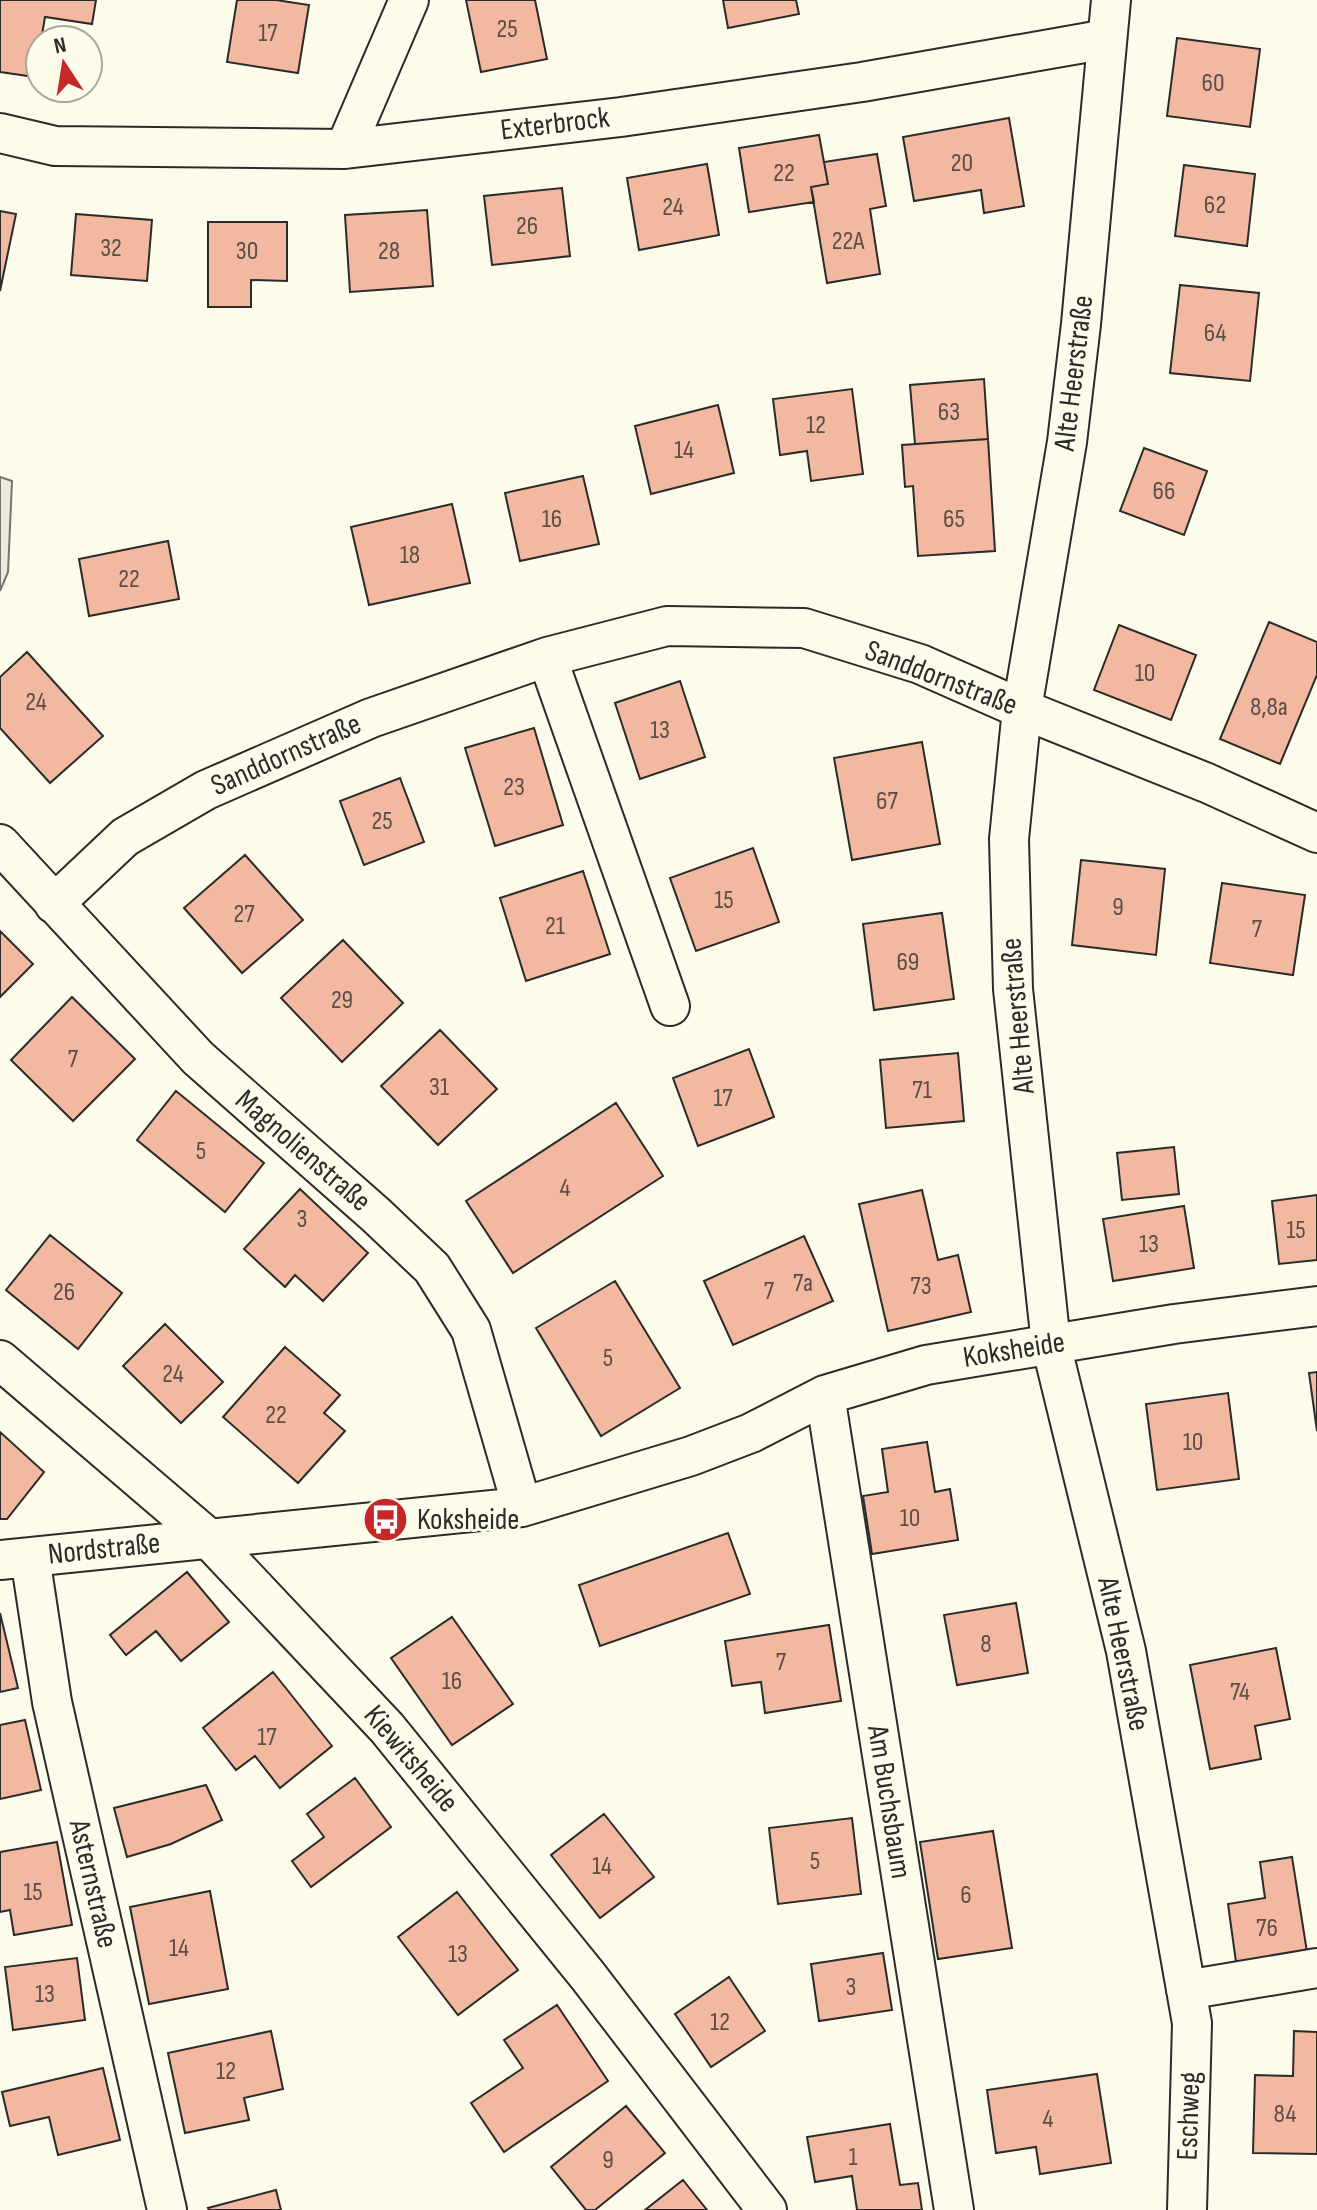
<svg xmlns="http://www.w3.org/2000/svg" width="1317" height="2210" font-family="'Sofia Sans Condensed',sans-serif">
<style>
.green{fill:#ecebdb;stroke:#74746e;stroke-width:2}
.building{fill:#f2b8a0;stroke:#2b2b2b;stroke-width:2}
.lines{fill:none;stroke-linecap:round;stroke-linejoin:round}
.minor-casing{stroke:#2b2b2b;stroke-width:42}
.minor{stroke:#fdfbea;stroke-width:38}
.labels{text-anchor:middle;dominant-baseline:central;stroke-width:6;stroke-linejoin:round;paint-order:stroke}
.number-label{font-size:26px;fill:#5d4e48}
.street-label{font-size:30px;fill:#2b2b2b;stroke:#fdfbea}
.poi-label{font-size:30px;fill:#2b2b2b;stroke:#fdfbea;text-anchor:start}
</style>
<rect width="100%" height="100%" fill="#fdfbea"/>
<path class="green" d="M0 477 12 481 8 572 0 591Z"/>
<path class="building" d="M0 0H96L92 24 45 17 35 77 0 72Z
M237 0H276L309 5 298 73 227 62Z
M466 0H535L547 59 481 72Z
M723 0H796L799 14 728 28Z
M1177 38 1260 49 1250 127 1167 116Z
M1009 118 1024 206 984 213 981 190 914 201 903 137Z
M819 135 828 184 811 187 814 202 749 212 739 148Z
M877 154 886 206 870 209 880 274 827 283 811 187 828 184 824 162Z
M707 164 719 235 639 250 627 178Z
M1184 165 1255 174 1247 246 1175 236Z
M562 188 570 256 492 265 484 196Z
M427 210 433 286 350 292 345 215Z
M0 211 16 214 0 291Z
M76 214 152 220 147 281 71 275Z
M208 222H287V281L251 280V307H208Z
M1180 285 1259 293 1250 381 1170 373Z
M984 379 988 439 915 444 910 385Z
M852 389 863 474 811 481 807 451 780 455 773 399Z
M718 405 734 473 651 494 635 426Z
M988 439 995 551 918 556 913 486 905 487 902 445Z
M1144 448 1207 471 1184 535 1120 511Z
M583 476 599 544 520 561 505 493Z
M452 504 470 583 369 605 351 527Z
M168 541 179 599 89 616 79 559Z
M1269 622 1317 642V675L1280 764 1220 739Z
M1119 625 1196 655 1171 720 1094 690Z
M27 652 103 736 50 783 0 728V677Z
M680 681 705 757 640 779 615 703Z
M534 728 563 825 495 846 465 748Z
M922 742 940 844 852 860 834 758Z
M400 778 424 842 364 865 340 801Z
M753 848 779 922 696 951 670 878Z
M245 855 303 920 242 973 184 908Z
M1081 860 1165 869 1156 955 1072 945Z
M583 871 610 954 526 981 500 898Z
M1222 883 1305 895 1293 975 1210 963Z
M942 913 954 999 874 1010 863 924Z
M0 931 33 964 0 997Z
M343 940 403 1003 342 1062 281 998Z
M72 997 135 1059 73 1121 11 1060Z
M440 1030 497 1089 438 1145 381 1086Z
M749 1049 774 1117 698 1146 673 1078Z
M958 1053 964 1121 886 1128 880 1060Z
M176 1091 264 1163 225 1212 137 1140Z
M616 1103 663 1176 513 1273 466 1201Z
M1174 1147 1179 1194 1122 1200 1117 1153Z
M300 1189 368 1253 323 1301 295 1275 285 1287 244 1249Z
M922 1190 938 1260 958 1255 971 1312 888 1331 859 1204Z
M1317 1195V1260L1279 1264 1272 1201Z
M1184 1206 1194 1268 1113 1281 1103 1219Z
M50 1235 122 1293 78 1349 6 1290Z
M804 1236 833 1301 733 1345 704 1281Z
M615 1281 680 1388 601 1436 536 1328Z
M165 1324 223 1382 181 1423 123 1366Z
M285 1347 340 1395 324 1413 345 1431 298 1483 223 1417Z
M1317 1372V1431L1309 1373Z
M1228 1393 1239 1479 1157 1490 1146 1404Z
M0 1432 44 1472 7 1519H0Z
M927 1442 935 1492 950 1489 958 1540 872 1554 863 1496 888 1492 882 1449Z
M728 1533 750 1594 600 1646 579 1585Z
M187 1572 229 1622 181 1661 156 1631 126 1655 110 1635Z
M1016 1603 1028 1673 957 1685 944 1615Z
M0 1613 18 1688 0 1692Z
M452 1617 513 1704 452 1745 391 1658Z
M829 1625 841 1701 765 1713 761 1682 732 1686 725 1641Z
M1276 1648 1290 1719 1255 1726 1261 1759 1210 1769 1190 1665Z
M273 1672 332 1746 280 1788 255 1756 236 1770 203 1728Z
M25 1720 41 1790 0 1799V1725Z
M355 1778 391 1827 311 1887 292 1861 324 1837 307 1814Z
M206 1785 222 1820 171 1844 127 1857 114 1808Z
M604 1814 654 1877 600 1918 551 1855Z
M852 1818 861 1894 778 1904 769 1828Z
M993 1831 1012 1948 938 1959 920 1842Z
M57 1842 72 1925 14 1935 10 1910 0 1912V1852Z
M1292 1857 1307 1952 1236 1962 1228 1904 1265 1898 1260 1862Z
M210 1891 228 1989 149 2004 130 1907Z
M457 1892 518 1970 458 2015 398 1937Z
M883 1953 892 2010 819 2021 811 1964Z
M77 1958 85 2020 13 2030 5 1967Z
M729 1977 765 2031 711 2067 675 2014Z
M557 2005 608 2081 504 2152 471 2103 523 2068 504 2040Z
M271 2031 283 2089 244 2098 249 2120 185 2133 168 2053Z
M1294 2031 1317 2032V2154L1253 2153 1255 2075 1293 2076Z
M103 2068 120 2140 58 2155 49 2117 10 2126 2 2092Z
M1097 2074 1111 2163 1040 2174 1036 2147 996 2153 987 2090Z
M626 2106 665 2153 595 2210H586L551 2167Z
M890 2124 900 2185 918 2183 922 2210H857L852 2176 815 2182 807 2137Z
M683 2180 707 2210H645Z
M276 2190 281 2210H209L208 2208Z"/>
<g class="lines">
<defs>
<path id="minor" d="M1111 0 1081 324 1067 442 1022 709 1009 839 1013 989 1051 1344 1126 1651 1192 2023 1187 2210
M0 133 55 146 345 149 621 117 862 82 1107 39
M345 149 409 0
M547 657 670 1006
M0 844 198 1058 376 1215 432 1268 471 1330 522 1507
M54 904 125 837 206 790 371 718 547 657 667 626 804 628 920 664 1022 709 1207 783 1317 833
M0 1360 208 1538 387 1728 588 1976 767 2210
M825 1395 954 2210
M30 1557 52 1702 167 2210
M0 1560 522 1507 691 1456 751 1433 825 1395 926 1365 1174 1324 1317 1306
M1186 1990 1317 1968"/>
</defs>
<use href="#minor" class="minor-casing"/>
<use href="#minor" class="minor"/>
</g>
<defs>
<symbol id="bus-disc" viewBox="-11 -11 22 22"><circle r="9.5" fill="#c62828" stroke="#fdfbea"/><path d="M-5-6H5V4H4V6H2V4H-2V6H-4V4H-5ZM-3.5-4V0h7V-4ZM-3.5 1.2v1.5H-2V1.2ZM2 1.2v1.5H3.5V1.2Z" fill="#fff"/></symbol>
</defs>
<g fill-rule="evenodd">
<use href="#bus-disc" x="360" y="1494" width="51" height="51"/>
</g>
<g class="labels">
<g class="number-label">
<text x="507" y="29">25</text>
<text x="268" y="33">17</text>
<text x="1213" y="83">60</text>
<text x="962" y="163">20</text>
<text x="784" y="173">22</text>
<text x="1215" y="205">62</text>
<text x="673" y="207">24</text>
<text x="527" y="226">26</text>
<text x="848" y="241">22A</text>
<text x="111" y="248">32</text>
<text x="247" y="251">30</text>
<text x="389" y="251">28</text>
<text x="1215" y="333">64</text>
<text x="949" y="412">63</text>
<text x="816" y="425">12</text>
<text x="684" y="450">14</text>
<text x="1164" y="491">66</text>
<text x="552" y="519">16</text>
<text x="954" y="519">65</text>
<text x="410" y="555">18</text>
<text x="129" y="579">22</text>
<text x="1145" y="673">10</text>
<text x="36" y="702">24</text>
<text x="1269" y="707">8,8a</text>
<text x="660" y="730">13</text>
<text x="514" y="787">23</text>
<text x="887" y="801">67</text>
<text x="382" y="821">25</text>
<text x="724" y="900">15</text>
<text x="1118" y="907">9</text>
<text x="244" y="914">27</text>
<text x="555" y="926">21</text>
<text x="1257" y="929">7</text>
<text x="908" y="962">69</text>
<text x="342" y="1000">29</text>
<text x="73" y="1059">7</text>
<text x="439" y="1087">31</text>
<text x="922" y="1090">71</text>
<text x="723" y="1098">17</text>
<text x="201" y="1151">5</text>
<text x="565" y="1188">4</text>
<text x="302" y="1219">3</text>
<text x="1296" y="1230">15</text>
<text x="1149" y="1244">13</text>
<text x="803" y="1283">7a</text>
<text x="921" y="1286">73</text>
<text x="769" y="1291">7</text>
<text x="64" y="1292">26</text>
<text x="608" y="1358">5</text>
<text x="173" y="1374">24</text>
<text x="276" y="1415">22</text>
<text x="1193" y="1442">10</text>
<text x="910" y="1518">10</text>
<text x="986" y="1644">8</text>
<text x="781" y="1662">7</text>
<text x="452" y="1681">16</text>
<text x="1240" y="1692">74</text>
<text x="267" y="1737">17</text>
<text x="815" y="1861">5</text>
<text x="602" y="1866">14</text>
<text x="33" y="1892">15</text>
<text x="966" y="1895">6</text>
<text x="1267" y="1928">76</text>
<text x="179" y="1948">14</text>
<text x="458" y="1954">13</text>
<text x="851" y="1987">3</text>
<text x="45" y="1994">13</text>
<text x="720" y="2022">12</text>
<text x="226" y="2071">12</text>
<text x="1285" y="2114">84</text>
<text x="1048" y="2119">4</text>
<text x="853" y="2157">1</text>
<text x="608" y="2160">9</text>
</g>
<g class="street-label">
<text transform="translate(555 124) rotate(-7)">Exterbrock</text>
<text transform="translate(1074 373) rotate(-83)">Alte Heerstraße</text>
<text transform="translate(941 678) rotate(21)">Sanddornstraße</text>
<text transform="translate(286 755) rotate(-24)">Sanddornstraße</text>
<text transform="translate(1018 1016) rotate(-95)">Alte Heerstraße</text>
<text transform="translate(303 1151) rotate(41)">Magnolienstraße</text>
<text transform="translate(1014 1350) rotate(-9)">Koksheide</text>
<text transform="translate(104 1549) rotate(-6)">Nordstraße</text>
<text transform="translate(1123 1654) rotate(78)">Alte Heerstraße</text>
<text transform="translate(411 1759) rotate(50)">Kiewitsheide</text>
<text transform="translate(889 1802) rotate(81)">Am Buchsbaum</text>
<text transform="translate(93 1884) rotate(77)">Asternstraße</text>
<text transform="translate(1189 2116) rotate(-88)">Eschweg</text>
</g>
<g class="poi-label">
<text x="417" y="1520">Koksheide</text>
</g>
</g>
<g transform="translate(64 64) rotate(348)"><circle r="38" fill="#fdfbea" stroke="#a9a89e" stroke-width="2"/>
<path d="M0-6L14 30L0 20L-14 30Z" fill="#c62828"/>
<text y="-12" font-size="22" font-weight="bold" text-anchor="middle" fill="#2b2b2b">N</text>
</g>
</svg>
